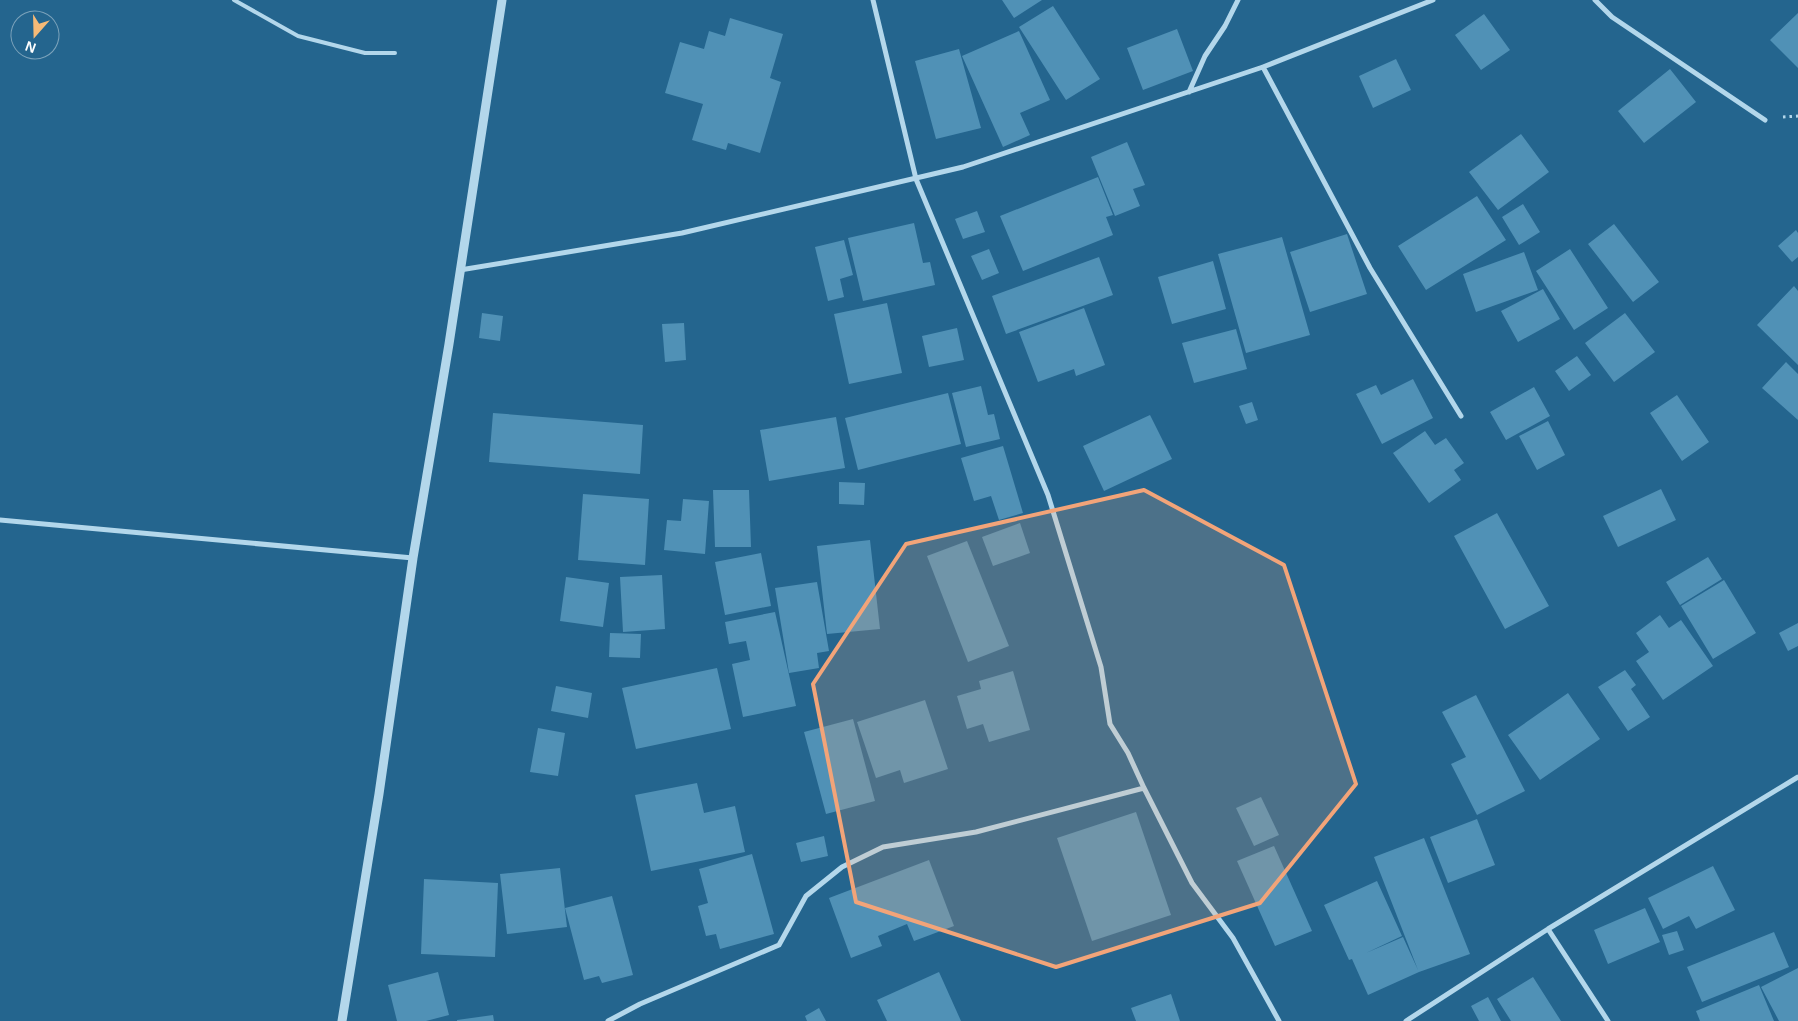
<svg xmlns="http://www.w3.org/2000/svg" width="1798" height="1021" font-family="Helvetica,sans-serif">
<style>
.building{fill:#5091b6}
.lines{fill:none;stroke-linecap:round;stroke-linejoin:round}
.path{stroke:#b3d7eb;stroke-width:3;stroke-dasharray:2.5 4;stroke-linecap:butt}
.service{stroke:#b3d7eb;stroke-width:4}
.minor{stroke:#b3d7eb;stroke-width:5}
.tertiary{stroke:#b3d7eb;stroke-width:9}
.marked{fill:#f2a479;fill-opacity:0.2;stroke:#f2a479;stroke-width:4;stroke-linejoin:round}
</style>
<rect width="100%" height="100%" fill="#24658e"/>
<path class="building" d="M1002 0H1042L1014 18Z
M1053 6 1100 79 1066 100 1019 27Z
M1798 13V68L1770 40Z
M1484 14 1510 50 1481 70 1455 35Z
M730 18 783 34 770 78 781 82 760 153 728 143 726 150 692 140 703 104 665 93 680 42 704 49 709 31 725 36Z
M1177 29 1193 71 1143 90 1127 48Z
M1019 31 1050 100 1020 113 1030 135 1003 147 962 56Z
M959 49 981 128 936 139 915 61Z
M1396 59 1411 90 1373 108 1359 76Z
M1670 69 1696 102 1644 143 1618 111Z
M1521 134 1549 172 1498 210 1469 172Z
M1127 142 1145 185 1133 189 1140 206 1115 216 1091 157Z
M1098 177 1113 215 1106 217 1113 235 1023 271 1000 216Z
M1477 196 1506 240 1426 290 1398 246Z
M1523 204 1540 232 1519 245 1502 217Z
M977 211 985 232 963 239 955 219Z
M914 223 923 263 930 262 935 285 863 301 848 238Z
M1614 224 1659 282 1633 302 1588 244Z
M1796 230 1798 233V257L1792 262 1778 246Z
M1347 234 1367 294 1310 312 1290 252Z
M1282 237 1310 335 1246 353 1218 254Z
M844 240 853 275 840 279 844 297 828 301 815 247Z
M989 249 999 273 982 280 971 256Z
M1570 249 1608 308 1574 330 1536 271Z
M1524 252 1538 290 1476 312 1463 274Z
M1099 257 1113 295 1006 334 992 296Z
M1213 261 1226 309 1172 324 1158 277Z
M1794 286 1798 291V365L1757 325Z
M1543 289 1560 319 1518 342 1501 311Z
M887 303 902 373 849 384 834 314Z
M1084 308 1105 365 1076 376 1074 369 1038 382 1019 332Z
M482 313 503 316 500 341 479 338Z
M1625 313 1655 352 1614 382 1585 343Z
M684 323 686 360 665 362 662 324Z
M957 328 964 360 929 367 922 336Z
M1236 329 1247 369 1194 383 1182 343Z
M1577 356 1591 375 1569 391 1555 371Z
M1786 362 1798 374V420L1762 388Z
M1413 379 1433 418 1382 444 1356 394 1376 385 1381 395Z
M981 386 988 415 994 414 1000 439 966 447 952 393Z
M1534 387 1550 416 1506 440 1490 412Z
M948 393 961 444 858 470 845 418Z
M1677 395 1709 442 1682 461 1650 413Z
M1252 402 1258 420 1246 424 1239 406Z
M493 413 643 425 640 474 489 462Z
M1150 415 1172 459 1104 491 1083 446Z
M836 417 845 468 769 481 760 430Z
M1548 421 1565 455 1537 470 1519 436Z
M1425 431 1435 445 1446 438 1464 463 1454 470 1461 480 1429 503 1393 453Z
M1003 446 1023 513 999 520 991 496 974 501 961 458Z
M839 482 865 483 864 505 839 504Z
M1661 489 1676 520 1618 547 1603 516Z
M713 490H749L751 547H715Z
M583 494 649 499 645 565 578 560Z
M683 499 709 501 705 554 664 550 667 520 681 521Z
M1497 513 1549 606 1505 629 1454 536Z
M1020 523 1030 553 993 566 982 537Z
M870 540 880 629 827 634 817 546Z
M967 541 1009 646 968 662 927 556Z
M761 553 771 606 725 615 715 562Z
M1708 557 1722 579 1680 605 1666 582Z
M662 575 665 629 623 632 620 577Z
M566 577 609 583 603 627 560 621Z
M1724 580 1756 633 1713 659 1681 606Z
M817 582 829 651 817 653 819 668 789 673 775 588Z
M775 612 796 706 743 717 732 664 750 660 746 641 729 644 725 622Z
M1660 615 1669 628 1681 620 1713 666 1663 700 1636 661 1649 652 1636 633Z
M1798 623V646L1788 651 1779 633Z
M610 633 641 634 640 658 609 657Z
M717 668 731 729 636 749 622 688Z
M1625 670 1636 685 1631 689 1650 717 1628 731 1598 687Z
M1013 671 1030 730 989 742 983 724 967 729 957 696 981 689 979 681Z
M556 686 592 693 588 718 551 711Z
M1568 693 1600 739 1540 780 1508 735Z
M1476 695 1525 791 1477 815 1451 764 1466 757 1442 712Z
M925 700 948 769 904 783 900 770 876 778 857 722Z
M853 719 875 801 826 814 804 732Z
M538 728 565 733 558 776 530 772Z
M697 783 704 813 735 806 745 852 651 871 635 795Z
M1261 797 1279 835 1254 846 1236 808Z
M1136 812 1171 915 1092 941 1057 838Z
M1477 819 1495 865 1448 883 1430 837Z
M824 836 828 856 801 862 796 843Z
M1424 838 1470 954 1419 972 1368 995 1352 959 1349 960 1324 905 1377 881 1402 936 1366 953 1403 937 1418 970 1374 857Z
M1274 846 1312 931 1275 946 1237 861Z
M752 854 774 934 720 949 716 934 706 936 698 906 708 903 699 869Z
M929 860 954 926 914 941 907 924 878 936 882 946 851 958 829 898Z
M1713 866 1735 910 1696 929 1689 916 1663 929 1648 898Z
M560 868 567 927 507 934 500 874Z
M424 879 498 883 495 957 421 954Z
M612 896 633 975 602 983 599 976 584 980 565 908Z
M1645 908 1660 942 1608 964 1594 930Z
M1677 931 1684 950 1669 955 1662 935Z
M1774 932 1789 967 1702 1002 1687 967Z
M1798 968V1021H1779L1761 987Z
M438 972 449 1015 426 1021H397L388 985Z
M939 972 961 1021H887L877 1000Z
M1533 977 1561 1021H1511L1497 999Z
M1759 985 1774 1021H1700L1696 1011Z
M1171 994 1180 1021H1136L1131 1008Z
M1488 997 1501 1021H1479L1471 1006Z
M819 1008 826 1021H807L805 1016Z
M493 1015 494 1021H457V1020Z"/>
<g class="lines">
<path class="path" d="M1783 117 1798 116"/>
<path class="service" d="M234 0 298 36 365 53H395"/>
<path class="minor" d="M873 0 916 179 1048 495 1101 667 1110 724 1128 753 1144 788 1192 883 1233 938 1279 1021
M1595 0 1612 17 1765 120
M1263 67 1370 268 1461 416
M1189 92 1205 56 1225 26 1238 0
M460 270 682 233 963 167 1263 67 1433 0
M0 520 413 558
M1548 929 1608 1021
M608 1021 640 1004 779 945 806 896 842 867 883 847 976 832 1144 788
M1406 1021 1548 929 1798 777"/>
<path class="tertiary" d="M342 1021 379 794 413 558 449 344 502 0"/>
</g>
<path class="marked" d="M1144 490 1284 565 1356 784 1260 903 1056 967 856 902 813 684 906 544Z"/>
<g transform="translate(35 35) rotate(200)"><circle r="24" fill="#24658e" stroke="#7ca3bb"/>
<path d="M0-4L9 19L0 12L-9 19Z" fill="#f6ba77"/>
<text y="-8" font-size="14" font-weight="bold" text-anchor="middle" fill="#ffffff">N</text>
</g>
</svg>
